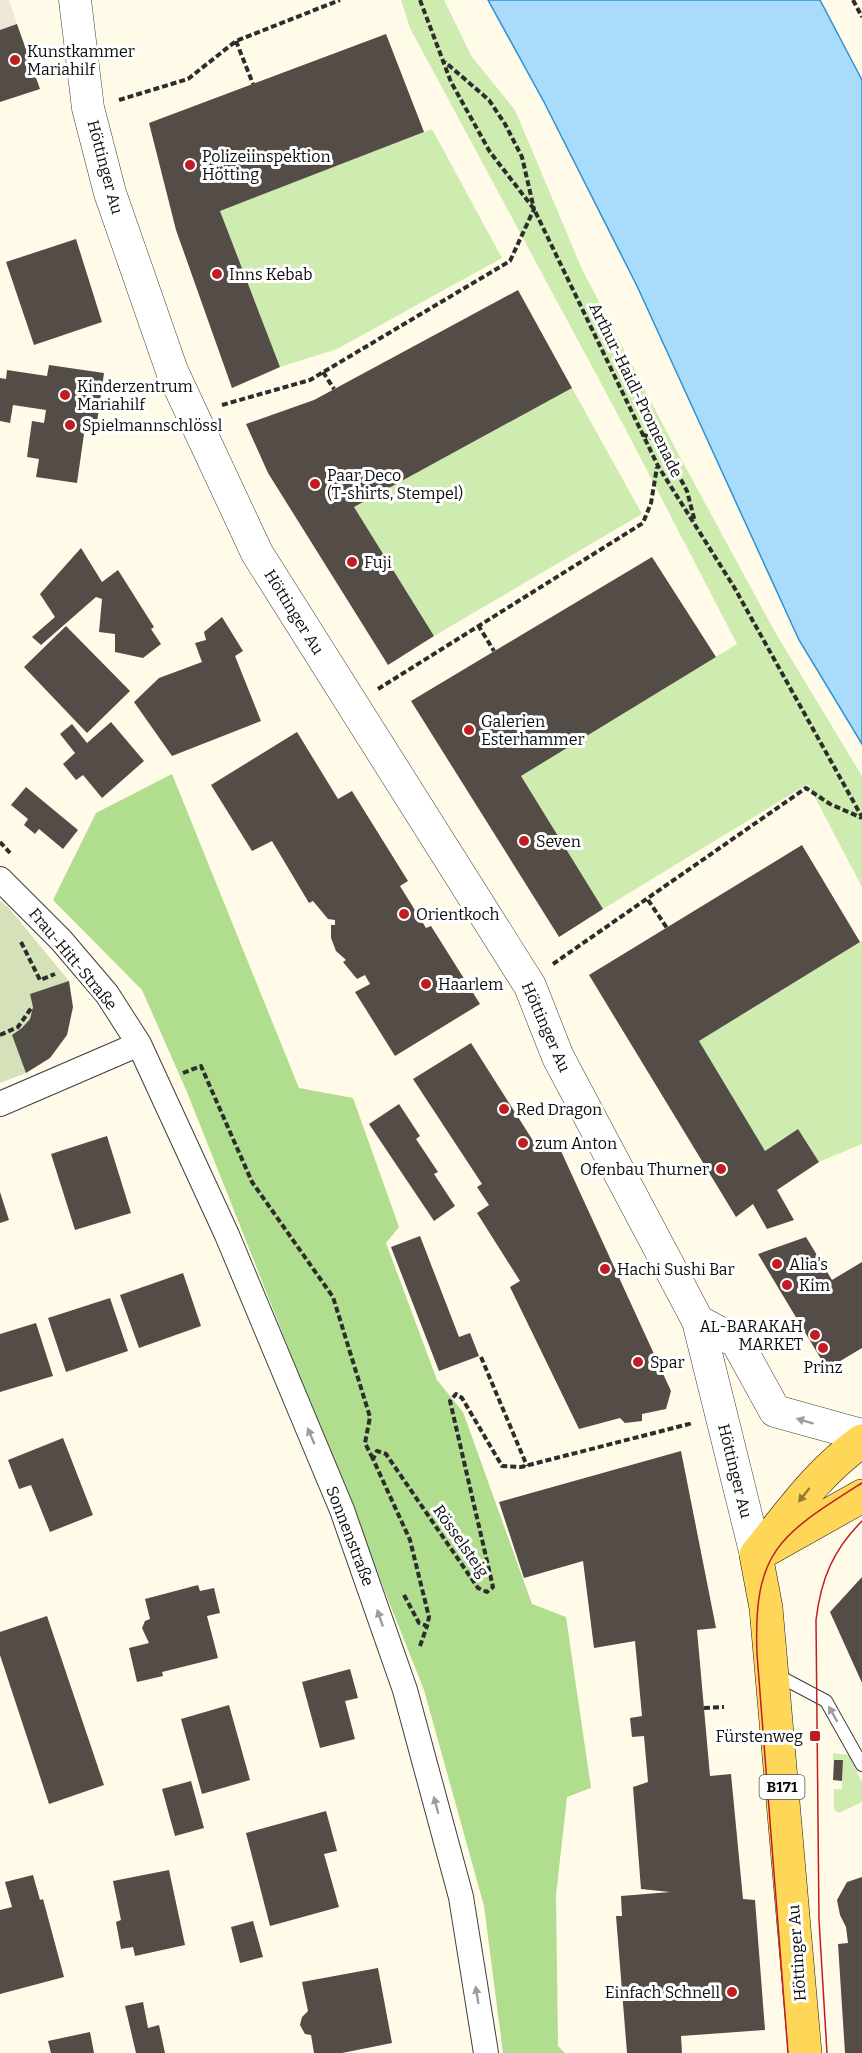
<svg xmlns="http://www.w3.org/2000/svg" width="862" height="2053" font-family="Bitter,serif">
<style>
.green{fill:#ceebb0}
.forest{fill:#b1dd8f}
.cemetery{fill:#d4e1b9}
.plaza{fill:#eee8d8}
.water{fill:#a9dbfa;stroke:#2c91d5;stroke-width:1.5}
.building{fill:#544c46}
.lines{fill:none;stroke-linecap:round;stroke-linejoin:round}
.service-casing{stroke:#3e3e3e;stroke-width:14}
.minor-casing{stroke:#3e3e3e;stroke-width:26}
.tertiary-casing{stroke:#3e3e3e;stroke-width:33}
.primary-casing{stroke:#1c1c1c;stroke-width:34}
.path{stroke:#2d2d2d;stroke-width:4;stroke-dasharray:6 3;stroke-linecap:butt}
.service{stroke:#fff;stroke-width:12}
.minor{stroke:#fff;stroke-width:24}
.tertiary{stroke:#fff;stroke-width:32}
.primary{stroke:#ffd758;stroke-width:33}
.tram{stroke:#c21c23;stroke-width:1.5}
.oneway{fill:#9d9d9d}
.oneway2{fill:#917b35}
.poi-dot{fill:#c21c23;stroke:#fff;stroke-width:2}
.labels{text-anchor:middle;dominant-baseline:central;stroke-width:6;stroke-linejoin:round;paint-order:stroke}
.shield{fill:#fff;stroke:#545454;stroke-width:1.5}
.shield-label{font-size:15px;font-weight:bold;fill:#0b0b0b}
.poi-label{font-size:16px;fill:#0b0b0b;stroke:#fff;text-anchor:start}
.street-label{font-size:16px;fill:#0b0b0b;stroke:#fff}
</style>
<rect width="100%" height="100%" fill="#fffbe8"/>
<path class="green" d="M401 0H444L472 57 515 110 582 269 673 444 775 632 862 776V887L808 784 603 909 521 776 737 644 625 428 410 28Z
M432 129 502 258 337 349 280 367 220 211Z
M572 388 642 514 434 636 354 507Z
M862 941V1144L819 1162 798 1129 765 1151 699 1041Z
M833 1753 849 1755 862 1782V1802L839 1813 834 1810V1789H842L843 1761 833 1760Z"/>
<path class="forest" d="M172 774 299 1088 353 1098 399 1227 386 1243 437 1380 463 1412 532 1604 566 1617 591 1788 567 1797 556 1895 558 2046 565 2053H503L484 1906 424 1690 187 1092 142 990 53 900 96 813Z"/>
<path class="cemetery" d="M0 901 8 907 69 981 26 1073 0 1083Z"/>
<path class="plaza" d="M0 0H9L17 24 0 30Z"/>
<path class="water" d="M488 0H820L862 80V744L799 640 637 286 544 102Z"/>
<path class="building" d="M17 24 40 89 0 102V30Z
M386 34 424 132 220 211 280 367 232 388 176 230 149 123Z
M76 239 102 322 34 345 6 262Z
M518 290 572 388 354 507 434 636 388 665 268 473 246 424 314 400Z
M49 365 104 373 96 429 85 427 77 483 36 477 39 459 27 457 32 421 44 423 46 410 13 405 10 423 0 421V378L6 379 7 370 47 376Z
M81 548 102 582 118 570 154 627 151 629 161 644 143 658 115 652V634L99 632 102 599 96 597 41 645 32 637 55 617 40 594Z
M652 557 716 657 521 776 603 909 559 937 411 701Z
M222 617 243 651 235 656 261 721 172 756 134 702 159 678 202 662 195 643 206 640 204 632Z
M66 626 130 691 87 733 24 667Z
M111 722 144 761 102 798 83 775 76 780 63 764 75 753 60 734 72 724 87 743Z
M297 732 338 799 352 791 408 881 400 886 426 928 431 926 480 1004 395 1056 355 992 370 984 365 975 357 979 343 962 346 960 336 951 331 938V925H335V920L328 919 313 901 309 903 272 841 252 851 211 785Z
M26 787 78 830 63 849 39 829 35 834 24 825 28 819 11 805Z
M802 845 860 942 699 1041 765 1151 798 1129 819 1162 777 1190 794 1220 767 1229 753 1204 736 1217 589 975Z
M69 981 73 1007 67 1035 50 1058 26 1073 12 1035 22 1028 30 1019 33 1007 30 994Z
M471 1043 537 1147 555 1138 671 1391 666 1409 642 1414V1421L625 1423 620 1418 579 1429 510 1287 520 1281 477 1213 489 1205 477 1187 482 1184 413 1079Z
M399 1104 420 1136 416 1139 438 1172 434 1174 455 1206 434 1221 369 1124Z
M107 1136 131 1213 75 1230 51 1154Z
M0 1192 9 1220 0 1223Z
M420 1236 459 1337 470 1333 479 1356 439 1371 391 1247Z
M806 1237 832 1280 862 1262V1348L827 1369 758 1254Z
M183 1273 201 1326 139 1348 120 1295Z
M110 1298 128 1351 66 1372 48 1318Z
M36 1323 53 1376 0 1392V1334Z
M63 1438 93 1515 50 1532 31 1485 19 1489 8 1460Z
M681 1451 716 1628 697 1630 710 1776 731 1774 743 1899 755 1900 765 2030 681 2036 682 2053H627L616 1916H622L621 1896 670 1892 641 1889 633 1787 648 1782 644 1736 632 1737 630 1718 642 1716 635 1641 594 1648 583 1561 524 1578 499 1502Z
M862 1577V1683L830 1612Z
M198 1585 200 1591 214 1588 220 1613 207 1616 218 1658 162 1672 163 1676 137 1682 129 1648 149 1643 142 1628 145 1621 150 1619 145 1599Z
M47 1616 104 1785 49 1804 0 1655V1632Z
M350 1669 358 1698 345 1701 355 1739 320 1748 302 1682Z
M229 1705 250 1780 202 1794 181 1719Z
M834 1760H843L842 1781 833 1780Z
M191 1781 204 1828 175 1836 162 1789Z
M326 1811 337 1851 324 1854 339 1907 270 1926 246 1833Z
M169 1870 185 1945 135 1956 133 1947 121 1949 116 1922 121 1920 113 1881Z
M33 1875 40 1900 43 1899 64 1977 0 1994V1910L12 1907 5 1882Z
M862 1877V2053H845L838 1944 848 1943 846 1927 840 1915 837 1900 847 1882Z
M253 1921 263 1957 240 1963 231 1927Z
M378 1968 392 2043 342 2053H314L311 2035 305 2034 300 2025 302 2017 308 2011 302 1982Z
M143 2002 148 2028 159 2025 165 2053H136L125 2006Z
M90 2032 94 2053H51L48 2041Z"/>
<g class="lines">
<defs>
<path id="service" d="M775 1674 826 1701 862 1765"/>
<path id="minor" d="M0 879 61 940 107 994 139 1044 227 1235 342 1510 405 1690 461 1897 486 2053
M0 1104 139 1044"/>
<path id="tertiary" d="M75 0 88 108 110 193 172 371 257 553 530 986 558 1057 698 1321 756 1555
M698 1321 737 1342 775 1411 862 1435"/>
<path id="primary" d="M768 1549 862 1496
M756 1555 766 1608 805 2053
M756 1555C790 1513 818 1472 862 1441"/>
</defs>
<use href="#service" class="service-casing"/>
<use href="#minor" class="minor-casing"/>
<use href="#tertiary" class="tertiary-casing"/>
<use href="#primary" class="primary-casing"/>
<path class="path" d="M420 0 451 82 490 152 534 209 658 466 734 587 862 817
M853 0 862 17
M236 41 253 84
M119 100 188 79 236 41 340 0
M323 372 334 389
M222 405 310 380 510 261 534 209 522 157 505 124 489 100 445 62
M642 434 661 442 687 491 695 522
M478 625 494 651
M378 689 643 523 651 503 657 467
M0 842 10 853
M648 900 667 928
M21 942 40 980 55 974
M553 964 806 788 830 804 862 818
M0 1035 18 1027 32 1007
M183 1073 201 1066 252 1182 333 1297 370 1417 365 1443 373 1459
M481 1357 527 1466
M404 1595 419 1623 427 1626 429 1617 410 1540 373 1459 377 1451 386 1454 478 1588 487 1592 493 1587 450 1401 456 1394 462 1398 502 1466 521 1467 689 1424 690 1428
M420 1646 427 1626
M704 1708 724 1707"/>
<use href="#service" class="service"/>
<use href="#minor" class="minor"/>
<use href="#tertiary" class="tertiary"/>
<use href="#primary" class="primary"/>
<path class="tram" d="M788 2053 757 1654C753 1550 780 1535 862 1483
M827 2053 819 1920 816 1620C821 1579 833 1550 862 1521"/>
</g>
<defs><path id="oneway-solid" d="M-6-.8H1V-3.2L6.5 0L1 3.2V.8H-6Z" transform="scale(1.5)"/></defs>
<g class="oneway">
<use href="#oneway-solid" transform="translate(805 1421) rotate(-163)"/>
<use href="#oneway-solid" transform="translate(311 1436) rotate(-113)"/>
<use href="#oneway-solid" transform="translate(380 1618) rotate(-109)"/>
<use href="#oneway-solid" transform="translate(833 1714) rotate(-119)"/>
<use href="#oneway-solid" transform="translate(436 1805) rotate(-105)"/>
<use href="#oneway-solid" transform="translate(477 1995) rotate(-99)"/>
</g>
<use class="oneway2" href="#oneway-solid" transform="translate(804 1495) rotate(128)"/>
<g class="poi-dot">
<circle cx="15" cy="60" r="6"/>
<circle cx="190" cy="165" r="6"/>
<circle cx="217" cy="274" r="6"/>
<circle cx="65" cy="395" r="6"/>
<circle cx="70" cy="425" r="6"/>
<circle cx="315" cy="484" r="6"/>
<circle cx="352" cy="562" r="6"/>
<circle cx="469" cy="730" r="6"/>
<circle cx="524" cy="841" r="6"/>
<circle cx="404" cy="914" r="6"/>
<circle cx="426" cy="984" r="6"/>
<circle cx="504" cy="1109" r="6"/>
<circle cx="523" cy="1143" r="6"/>
<circle cx="721" cy="1169" r="6"/>
<circle cx="777" cy="1264" r="6"/>
<circle cx="605" cy="1269" r="6"/>
<circle cx="787" cy="1285" r="6"/>
<circle cx="815" cy="1335" r="6"/>
<circle cx="823" cy="1348" r="6"/>
<circle cx="638" cy="1362" r="6"/>
<rect x="809" y="1730" width="12" height="12" rx="3"/>
<circle cx="732" cy="1992" r="6"/>
</g>
<g class="labels">
<rect class="shield" x="759.5" y="1775" width="45" height="24" rx="4.5"/>
<g class="shield-label">
<text x="782" y="1787">B171</text>
</g>
<g class="poi-label">
<text x="27" y="51">Kunstkammer<tspan x="27" dy="18">Mariahilf</tspan></text>
<text x="202" y="156">Polizeiinspektion<tspan x="202" dy="18">Hötting</tspan></text>
<text x="229" y="274">Inns Kebab</text>
<text x="77" y="386">Kinderzentrum<tspan x="77" dy="18">Mariahilf</tspan></text>
<text x="82" y="425">Spielmannschlössl</text>
<text x="327" y="475">Paar Deco<tspan x="327" dy="18">(T-shirts, Stempel)</tspan></text>
<text x="364" y="562">Fuji</text>
<text x="481" y="721">Galerien<tspan x="481" dy="18">Esterhammer</tspan></text>
<text x="536" y="841">Seven</text>
<text x="416" y="914">Orientkoch</text>
<text x="438" y="984">Haarlem</text>
<text x="516" y="1109">Red Dragon</text>
<text x="535" y="1143">zum Anton</text>
<text x="709" y="1169" text-anchor="end">Ofenbau Thurner</text>
<text x="789" y="1264">Alia's</text>
<text x="617" y="1269">Hachi Sushi Bar</text>
<text x="799" y="1285">Kim</text>
<text x="803" y="1326" text-anchor="end">AL-BARAKAH<tspan x="803" dy="18">MARKET</tspan></text>
<text x="650" y="1362">Spar</text>
<text x="823" y="1367" text-anchor="middle">Prinz</text>
<text x="803" y="1736" text-anchor="end">Fürstenweg</text>
<text x="720" y="1992" text-anchor="end">Einfach Schnell</text>
</g>
<g class="street-label">
<text transform="translate(105 167) rotate(75)">Höttinger Au</text>
<text transform="translate(636 390) rotate(64)">Arthur-Haidl-Promenade</text>
<text transform="translate(294 612) rotate(58)">Höttinger Au</text>
<text transform="translate(73 959) rotate(50)">Frau-Hitt-Straße</text>
<text transform="translate(546 1027) rotate(66)">Höttinger Au</text>
<text transform="translate(735 1471) rotate(76)">Höttinger Au</text>
<text transform="translate(350 1536) rotate(69)">Sonnenstraße</text>
<text transform="translate(461 1541) rotate(55)">Rösselsteig</text>
<text transform="translate(797 1953) rotate(-94)">Höttinger Au</text>
</g>
</g>
</svg>
